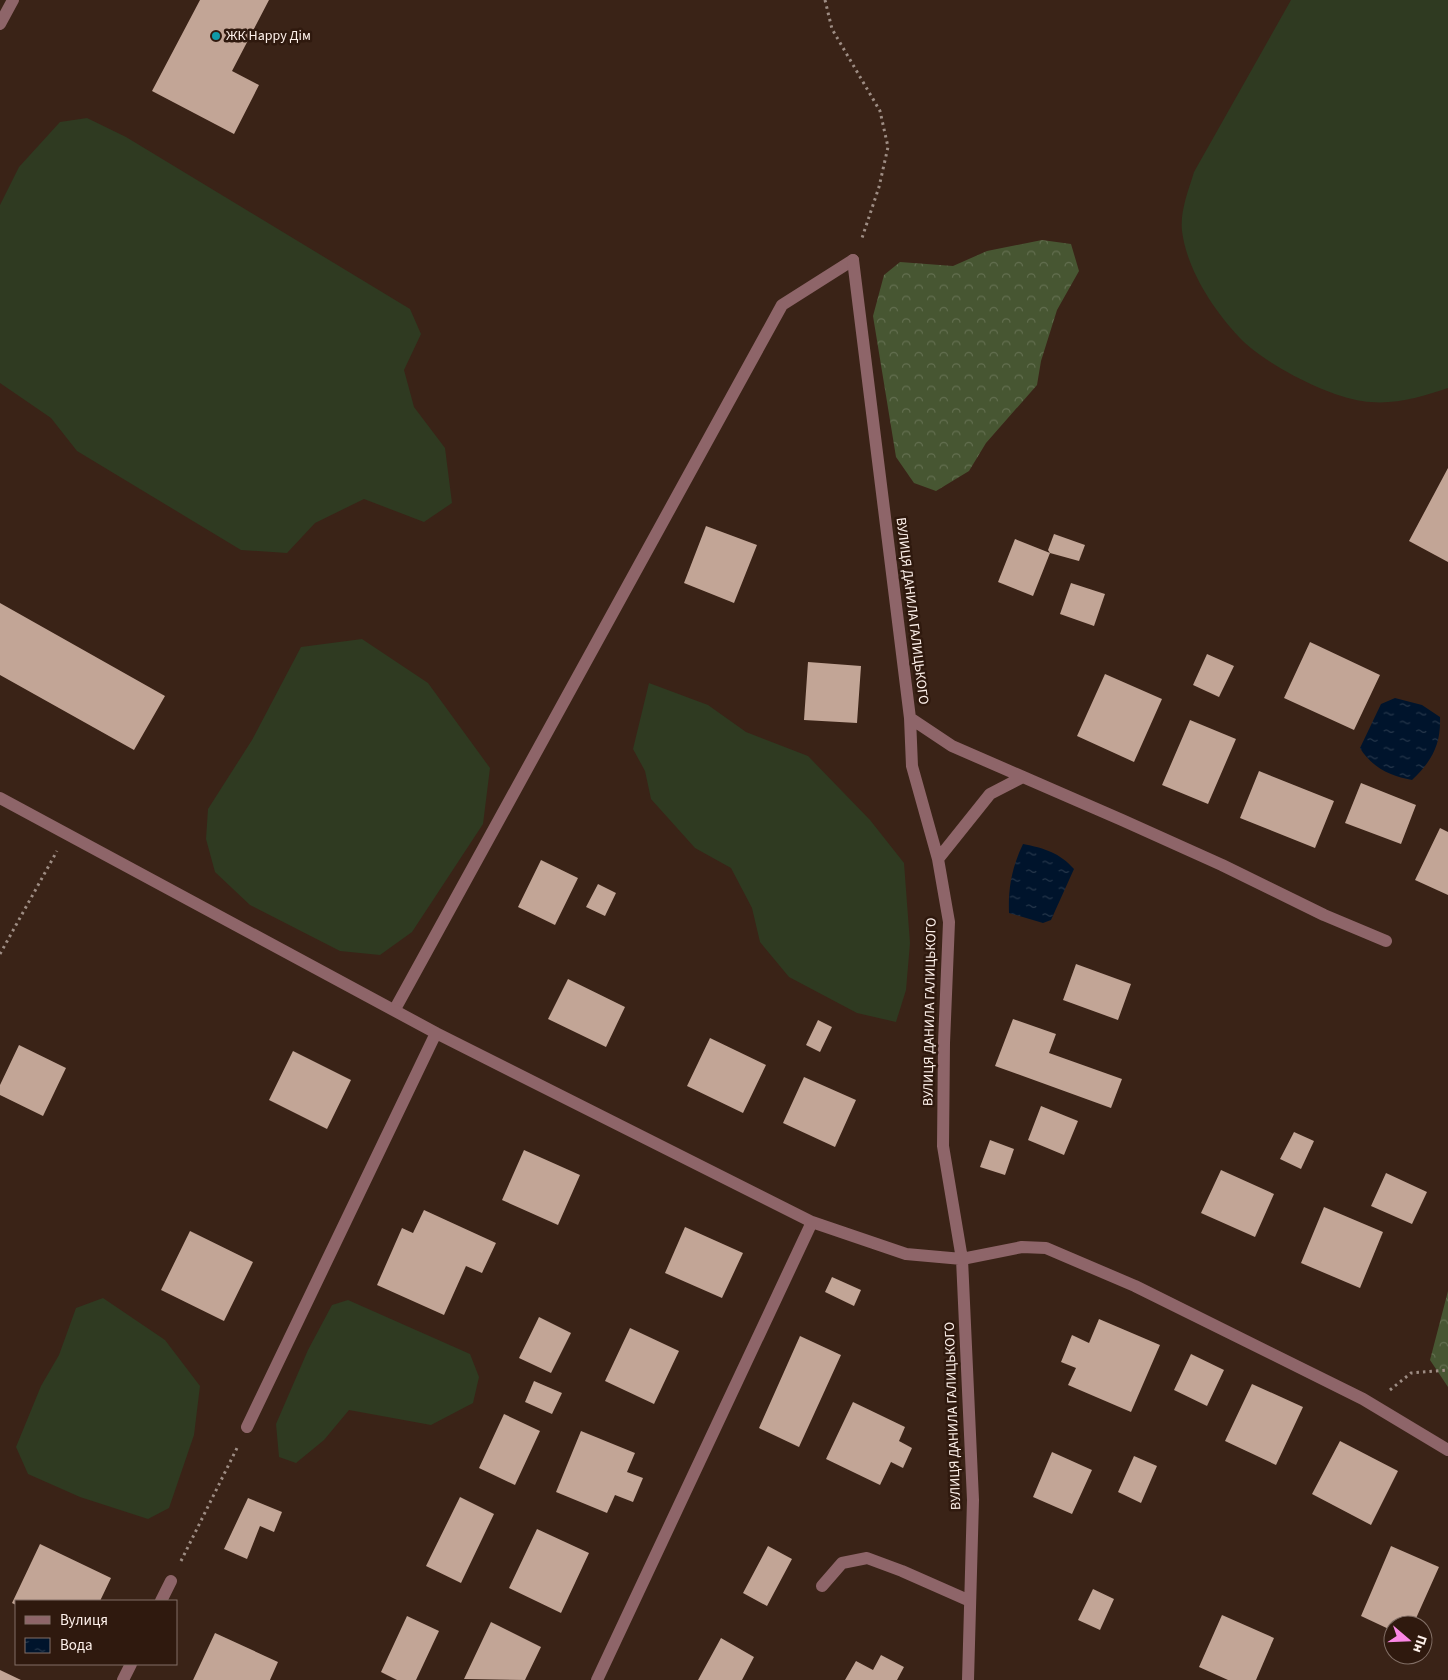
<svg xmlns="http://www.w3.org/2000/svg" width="1448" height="1680" font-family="'Source Sans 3',sans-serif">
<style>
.grass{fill:#2f3a21}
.forest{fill:url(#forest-crowns)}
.water{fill:url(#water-ripples)}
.building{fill:#c2a596}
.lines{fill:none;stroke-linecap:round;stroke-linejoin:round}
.path{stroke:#9e8d84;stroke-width:3;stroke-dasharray:2.5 4;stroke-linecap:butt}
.service{stroke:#8e6569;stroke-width:12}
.minor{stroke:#8e6569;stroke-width:12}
.culture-dot{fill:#0f9aa8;stroke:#2f190e;stroke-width:2}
.labels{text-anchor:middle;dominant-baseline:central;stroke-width:5;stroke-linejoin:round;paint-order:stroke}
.poi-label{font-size:14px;fill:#fef1eb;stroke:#2f190e;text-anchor:start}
.street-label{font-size:14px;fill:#fef1eb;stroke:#2f190e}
</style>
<defs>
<pattern id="forest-crowns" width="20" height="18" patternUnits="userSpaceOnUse" patternTransform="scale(1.25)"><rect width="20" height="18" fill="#475632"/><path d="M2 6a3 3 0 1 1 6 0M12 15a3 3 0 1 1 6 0" fill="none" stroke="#636f50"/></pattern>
<pattern id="water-ripples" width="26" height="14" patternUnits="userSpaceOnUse" patternTransform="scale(1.25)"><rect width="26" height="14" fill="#00142c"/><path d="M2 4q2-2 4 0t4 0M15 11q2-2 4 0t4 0" fill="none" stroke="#26374b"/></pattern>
</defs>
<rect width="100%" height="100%" fill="#3a2317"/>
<path class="grass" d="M1291 0H1448V388C1421 397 1392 406 1362 401 1327 396 1264 364 1239 337 1213 309 1187 270 1182 231 1180 211 1188 192 1194 172Z
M87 118 126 137 410 309 421 334 404 370 414 407 445 448 452 503 424 522 364 499 315 523 287 553 241 550 77 451 51 418 0 383V205L19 167 60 122Z
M362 639 428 683 490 768 483 824 412 932 380 955 340 951 250 905 215 872 206 839 208 809 252 740 301 647Z
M649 683 708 705 746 732 808 756 870 820 904 863 910 943 906 990 896 1022 857 1013 789 977 760 942 752 908 731 868 695 848 651 799 645 771 633 749Z
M103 1298 165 1340 200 1386 194 1435 169 1508 148 1519 80 1497 28 1474 16 1447 41 1386 59 1355 76 1308Z
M348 1300 470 1354 479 1377 473 1403 431 1425 349 1410 324 1440 296 1463 279 1457 276 1424 308 1350 332 1305Z"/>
<path class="forest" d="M1042 240 1071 244 1079 271 1057 310 1041 361 1037 385 986 443 969 471 936 491 914 483 896 457 873 316 884 275 900 262 953 266 987 251Z
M1448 1291V1387L1430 1360Z"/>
<path class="water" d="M1395 698 1422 705 1440 717C1441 745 1432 761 1412 780 1391 776 1372 768 1360 748L1381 704Z
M1023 844C1044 848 1060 853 1074 869L1051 920 1043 923 1009 913C1008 888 1012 867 1023 844Z"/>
<path class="building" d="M200 0H269L232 71 259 85 234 134 152 91Z
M1448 468V562L1409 541Z
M706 526 757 545 734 603 684 583Z
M1054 534 1085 545 1079 561 1050 553 1048 550Z
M1015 539 1050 553 1033 596 998 582Z
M1071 583 1105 594 1094 626 1060 614Z
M0 603 165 696 134 750 0 675Z
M1310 642 1380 675 1354 730 1284 698Z
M1207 654 1234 666 1219 697 1193 685Z
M808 662 861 666 857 723 804 720Z
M1105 674 1162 699 1134 762 1077 736Z
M1190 720 1236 739 1208 804 1162 785Z
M1259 771 1334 801 1315 848 1240 818Z
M1361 783 1416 805 1401 844 1345 823Z
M1440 828 1448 832V895L1415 880Z
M541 860 578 878 555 925 518 907Z
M598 884 616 893 605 916 586 907Z
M1076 964 1131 984 1118 1020 1063 1000Z
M568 979 625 1007 606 1047 548 1019Z
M1013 1019 1056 1034 1049 1053 1122 1079 1111 1108 995 1066Z
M818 1020 832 1027 820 1052 806 1045Z
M710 1038 766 1065 743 1113 687 1086Z
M19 1045 66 1068 43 1116 0 1095V1085Z
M293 1051 351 1080 327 1129 269 1100Z
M804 1077 856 1100 835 1147 783 1123Z
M1041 1106 1078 1121 1064 1155 1028 1140Z
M1294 1132 1314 1141 1301 1169 1280 1159Z
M990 1140 1014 1149 1005 1175 980 1167Z
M524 1150 580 1175 558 1225 502 1200Z
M1221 1170 1274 1194 1255 1237 1201 1213Z
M1386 1173 1427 1192 1412 1224 1371 1206Z
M1324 1207 1383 1232 1360 1288 1301 1263Z
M424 1210 496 1243 482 1273 466 1266 444 1315 377 1285 402 1228 413 1233Z
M685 1227 743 1253 722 1298 665 1273Z
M190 1231 253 1262 224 1321 161 1290Z
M832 1277 861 1290 854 1306 825 1292Z
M539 1317 571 1333 551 1373 519 1358Z
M1099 1319 1160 1345 1131 1412 1068 1385 1076 1368 1061 1362 1072 1335 1089 1343Z
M630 1328 679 1351 654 1404 605 1381Z
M800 1336 841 1355 799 1447 759 1428Z
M1191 1354 1224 1370 1207 1406 1174 1390Z
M534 1381 562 1393 552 1414 525 1402Z
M1252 1384 1303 1407 1276 1465 1225 1441Z
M853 1402 905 1427 899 1441 912 1448 903 1468 891 1462 880 1485 826 1459Z
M504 1414 540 1431 515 1485 479 1468Z
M581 1431 635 1453 627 1472 643 1478 633 1502 615 1495 607 1513 556 1492Z
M1340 1441 1398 1471 1371 1525 1312 1494Z
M1052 1452 1092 1470 1072 1514 1033 1497Z
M1134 1456 1157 1466 1141 1503 1118 1492Z
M460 1497 494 1514 461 1583 426 1566Z
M248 1498 282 1512 274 1532 260 1526 247 1559 224 1549Z
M537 1529 589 1553 561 1613 509 1588Z
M40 1544 111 1578 100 1601H16V1605L12 1603Z
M768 1546 792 1559 767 1606 743 1593Z
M1391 1546 1439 1567 1413 1625H1393V1631L1361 1616Z
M1093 1589 1114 1599 1100 1630 1078 1620Z
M1222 1615 1274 1638 1256 1680H1228L1199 1667Z
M407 1616 439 1631 416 1680H397L381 1672Z
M491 1622 541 1647 525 1680 464 1679Z
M215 1633 278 1662 270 1680H193Z
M721 1638 754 1657 742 1680H698Z
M881 1655 904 1667 897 1680H845L856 1661 873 1670Z
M0 1670 21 1680H0Z"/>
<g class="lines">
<path class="path" d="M825 0 832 29 880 111 888 147 879 187 861 241
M0 954 57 851
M1390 1390 1411 1373 1448 1370
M181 1561 238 1446"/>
<path class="service" d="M395 1009 782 305 853 260"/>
<path class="minor" d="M0 24 13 0
M853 260 910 718 912 766 938 859 949 922 944 1043 943 1146 962 1259 973 1500 968 1680
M910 718 952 746 1122 820 1222 865 1324 915 1386 941
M0 798 436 1033 812 1222 906 1254 962 1259 1022 1247 1046 1248 1135 1286 1363 1399 1448 1450
M938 859 990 794 1023 777
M247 1427 436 1033
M822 1586 842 1563 867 1558 902 1571 970 1601
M161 1601 171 1581
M123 1680 131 1664
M597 1680 812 1222"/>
</g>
<circle class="culture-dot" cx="216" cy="36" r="5"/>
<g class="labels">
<g class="poi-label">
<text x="226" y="36">ЖК Happy Дім</text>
</g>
<g class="street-label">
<text transform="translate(912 611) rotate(83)">ВУЛИЦЯ ДАНИЛА ГАЛИЦЬКОГО</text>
<text transform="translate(930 1012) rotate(-89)">ВУЛИЦЯ ДАНИЛА ГАЛИЦЬКОГО</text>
<text transform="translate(953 1416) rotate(-92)">ВУЛИЦЯ ДАНИЛА ГАЛИЦЬКОГО</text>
</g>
</g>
<rect x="15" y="1600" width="162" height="65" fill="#2f190e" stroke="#826f66"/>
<rect x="25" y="1616" width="25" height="8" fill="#8e6569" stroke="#826f66"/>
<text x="60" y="1625" font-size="15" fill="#fef1eb">Вулиця</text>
<rect x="25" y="1638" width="25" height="15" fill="url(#water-ripples)" stroke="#826f66"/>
<text x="60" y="1650" font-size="15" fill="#fef1eb">Вода</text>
<g transform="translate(1408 1640) rotate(109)"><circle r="24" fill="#2f190e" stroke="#826f66"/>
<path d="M0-4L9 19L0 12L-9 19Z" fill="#fb87e5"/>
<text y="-8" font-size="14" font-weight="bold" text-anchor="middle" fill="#fef1eb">Пн</text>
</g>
</svg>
